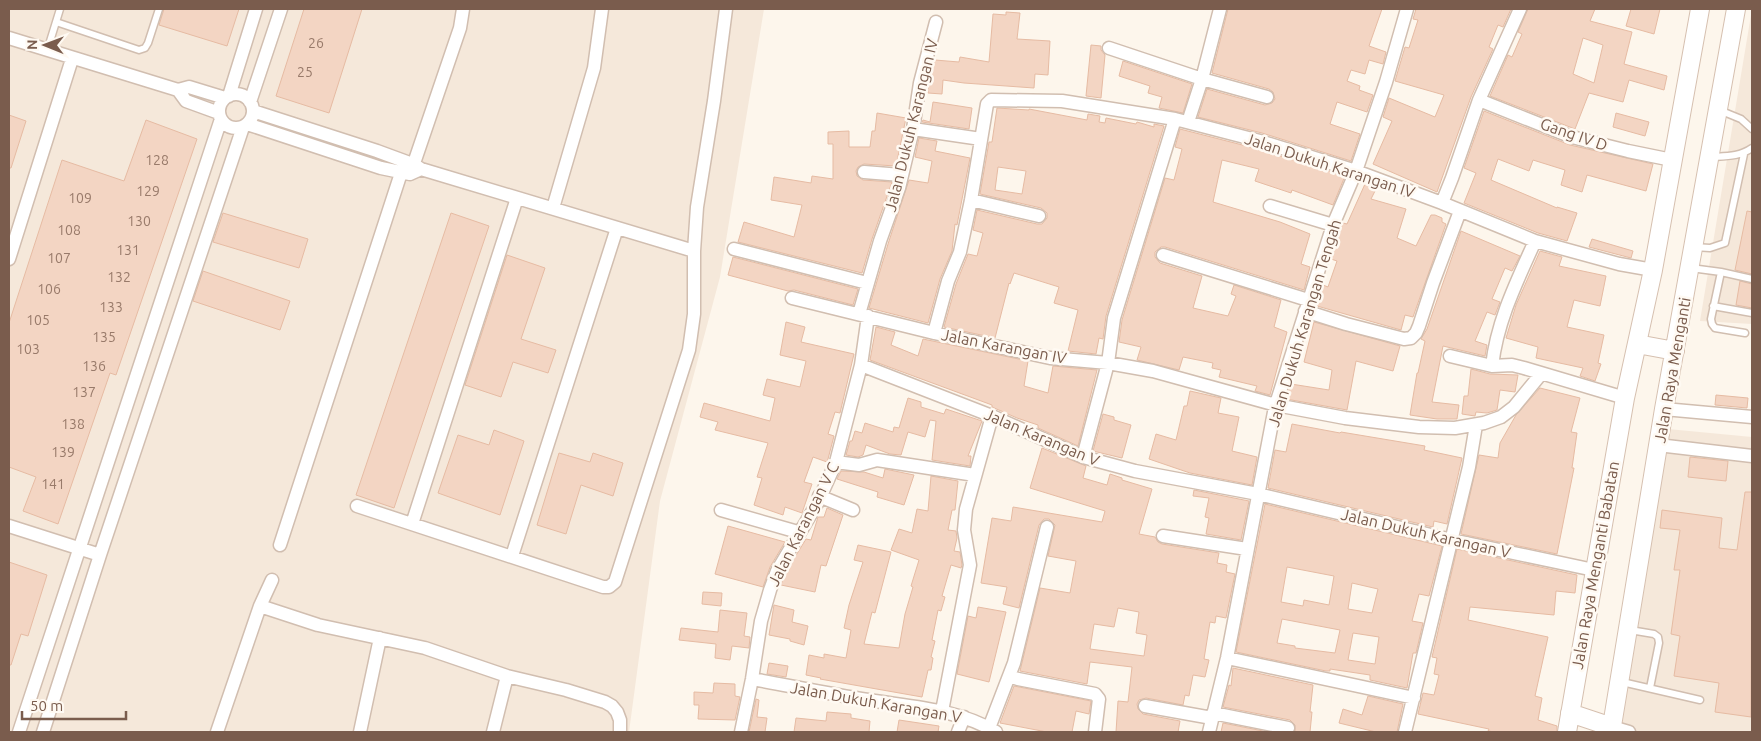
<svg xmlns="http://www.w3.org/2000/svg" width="1761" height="741" font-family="Ubuntu,sans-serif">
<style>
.residential{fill:#f5e8da}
.building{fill:#f3d5c3;stroke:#e6bba3;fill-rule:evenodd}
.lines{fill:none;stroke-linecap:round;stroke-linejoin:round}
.lane-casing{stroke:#d1beb0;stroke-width:9}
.street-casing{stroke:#d1beb0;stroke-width:15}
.secondary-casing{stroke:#d6c0b0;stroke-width:20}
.lane{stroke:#fff;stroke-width:6}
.street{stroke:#fff;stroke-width:12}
.secondary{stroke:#fff;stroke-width:18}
.labels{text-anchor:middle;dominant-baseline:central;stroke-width:5;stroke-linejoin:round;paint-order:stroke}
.number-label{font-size:14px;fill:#987a6a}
.street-label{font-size:16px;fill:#7a5c4d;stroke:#fffaf3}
</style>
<rect width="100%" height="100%" fill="#fdf6ec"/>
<path class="residential" d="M9 9H764L720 277 660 501 629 732H9Z
M1752 9V324L1700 321Z
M1668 429 1752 437V732H1620Z"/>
<path class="building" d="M164 9H239L227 46 159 25Z
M304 9H362L329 113 276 96Z
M1228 9H1382L1369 46 1386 52 1383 64 1369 60 1365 74 1351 70 1347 81 1360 86 1359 90 1373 95 1367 112 1337 102 1330 124 1360 134 1351 161 1262 133 1198 117 1207 89 1265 105 1272 103 1275 99 1273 92 1269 89 1212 73Z
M1416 9H1511L1503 27 1498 25 1489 47 1493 49 1471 97 1437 192 1373 164 1392 121 1383 117 1389 98 1435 117 1444 95 1395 81 1405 47 1409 48 1418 20 1413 19Z
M1528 9H1595L1590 21 1632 32 1624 64 1667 76 1664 90 1629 80 1623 102 1589 93 1575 129 1490 96 1508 55 1512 57 1522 34 1518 32ZM1583 38 1603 45 1594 83 1573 74Z
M1631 9H1660L1654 34 1626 26Z
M1006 12 1020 13 1017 39 1050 41 1048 75 1035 74 1034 88 964 83 943 80 942 94 928 93 929 81 935 60 959 62 960 57 989 62 993 14 1006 15Z
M1091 45 1101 46V50L1105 55 1101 98 1086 96Z
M1123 61 1192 84 1183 113 1159 108 1162 97 1148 93 1150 86 1119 76Z
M933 102 972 108 969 129 922 122 923 120 930 122Z
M997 108 1029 110V109L1087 120 1088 114 1100 116 1099 122 1105 123 1106 118 1136 124 1137 122 1154 127V124L1164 126 1106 316 1103 339 1099 338 1096 354 1068 351 1078 310 1054 303 1059 287 1014 273 1010 284 1009 283 995 338 944 327 956 284 968 254 977 256 983 233 973 230 977 210 1037 224H1042L1047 218V213L1041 208 980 194 989 142H992ZM998 167 1026 171 1022 194 995 190Z
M1484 111 1570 145 1653 164 1646 191 1587 175 1582 192 1561 185 1565 170 1533 160 1529 171 1498 159 1491 180 1557 208V207L1577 213 1567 241 1538 233 1464 203 1476 173 1464 168Z
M877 113 906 118 896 166 864 164 858 167 856 171 857 176 863 180 892 182 872 239 862 273 738 242 744 222 794 237 802 205 771 200 774 177 811 183 812 176 833 179V144H828V132L849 131V147H870L872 131H875Z
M1616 113 1649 122 1645 136 1613 127Z
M9 115 26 121 11 168H9Z
M146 120 197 139 116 375 110 373 58 524 23 511 36 477 9 467V323L62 160 124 181Z
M1180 129 1258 149 1345 176 1333 205 1292 190 1291 193 1255 181 1259 169 1222 160 1213 202 1280 222 1310 234 1301 264 1310 267 1304 290 1165 247H1161L1155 252V257L1160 263 1202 276 1193 308 1228 316 1236 296 1231 294 1234 285 1281 300 1274 327 1287 332 1270 395 1255 391 1257 386 1219 377 1221 370 1212 368 1213 363 1183 357 1179 370 1137 360 1141 347 1119 342 1122 320 1165 178 1174 180 1182 149 1175 147Z
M919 138 937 141 935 151 970 158 957 225 955 224 952 251 940 279 928 323 869 308 888 244 909 180 928 183 932 161 915 157Z
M1365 184 1376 189 1371 199 1406 209 1397 238 1416 246 1431 215H1435L1442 218V222L1446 224 1413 317 1405 315 1401 330 1317 306 1323 285 1328 287 1337 261 1331 259 1341 228 1343 223 1347 224Z
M1747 211 1752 212V274L1735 270Z
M223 213 308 239 299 268 213 242Z
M451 213 489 226 394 508 356 495Z
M1461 231 1520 256 1512 271 1505 268 1492 299 1500 302 1495 315 1487 312 1475 341 1487 345 1485 356 1443 346 1432 402 1459 405 1457 419H1437L1410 415 1417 373H1418L1425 341 1421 339 1427 329Z
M1592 239 1633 251 1631 258 1589 247Z
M1540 251 1562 257 1559 266 1606 276 1600 306 1574 300 1567 327 1604 335 1598 363 1601 364 1595 381 1580 376 1583 368 1536 358 1538 347 1506 338 1516 305Z
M507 255 545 268 521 339 556 350 548 373 513 362 501 397 465 385Z
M733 257 858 289 853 305 794 290 788 291 728 275Z
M203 271 290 301 280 330 193 301Z
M1740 281 1752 284V308L1736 305Z
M786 322 805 327 801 342 854 354 840 413 835 412 828 434 834 436 828 459 827 462 813 457 804 482 812 484 802 513 785 507 783 515 754 505 762 478 757 477 768 443 715 430 718 422 700 417 704 403 770 421 775 398 763 395 767 379 800 387 806 361 780 355Z
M1314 322 1400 346 1393 371 1356 361 1347 410 1286 399 1291 384 1329 390 1332 370 1304 362Z
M876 327 895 332 891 345 918 356 923 339 1028 361 1024 386 1048 393 1053 366 1097 370 1078 446 1038 428V425L1017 418 992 407V405L870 360Z
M1471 369 1490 374 1518 375 1515 392 1500 390 1497 410 1487 413 1476 412 1475 416 1462 414 1464 396H1468Z
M1540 388 1580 398 1571 432 1577 433 1572 468H1574L1557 554 1461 534 1479 455 1498 458 1500 443 1516 415Z
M1190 391 1221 398 1218 413 1239 417 1232 451 1257 457 1252 485 1190 473 1149 459 1156 434 1176 440 1184 406H1187Z
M1716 395 1748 398 1747 408 1715 405Z
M908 398 921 402V407L944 414 946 409 982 421 968 456H971L970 466 932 460 936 421 930 420 925 437 908 432 901 455 890 454 866 445 863 455 858 457 846 455 850 441H852L855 431 862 433 865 423 893 432 894 427 899 428Z
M1103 414 1114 417V420L1131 425 1122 458 1093 451Z
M1292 424 1340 433 1341 432 1425 446 1424 450 1462 458 1447 524 1434 521 1433 527 1268 488 1275 450 1286 452Z
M494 430 524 441 500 515 438 493 458 435 489 445Z
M1042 448 1086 466 1083 478 1107 485 1110 474 1122 478V480L1152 489 1139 534 1155 537 1158 542 1162 544 1219 553 1217 563 1227 565 1226 572 1235 574 1226 618 1216 616 1215 623 1210 622 1204 659 1209 660 1205 677 1193 675 1189 696 1185 695 1183 705 1146 698 1139 700 1137 704 1138 709 1143 714 1180 721 1178 732H1116L1118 701 1128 702 1132 667 1090 662 1087 684 1020 671 1040 588 1070 593 1076 561 1048 556 1055 525 1049 519H1044L1039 525 1019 608 1003 604 1007 587 981 583 992 518 1011 521 1013 507 1102 522 1105 511 1030 488ZM1118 608 1139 612 1136 633 1147 635 1144 656 1090 649 1094 624 1114 627Z
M559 453 590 462 593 453 623 463 613 496 581 485 566 534 537 525Z
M1690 457 1728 461 1726 481 1688 477Z
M885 469 914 475 904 505 877 497 878 492 837 479 841 471 864 472 883 478Z
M931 476 958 481 955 510H952L948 530 956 531 957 538 954 551 960 552 962 565 961 568 951 565 942 596 945 597 941 611 938 610 932 640 935 641 931 657 933 658 931 670H928L922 697 820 679 821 678 806 675 809 655 824 658V654L846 658 851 630 844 628 849 605 863 562 854 560 858 545 891 552 875 613 872 612 864 644 899 648 905 614 913 587 911 586 919 560 891 550 899 529 912 533 917 509 928 511Z
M1194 490 1249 501 1241 540 1206 534 1209 518 1205 517 1209 498 1193 496Z
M1745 492H1752L1751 717 1715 712 1719 683 1674 676 1680 636 1671 634 1680 570H1674L1680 530 1660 528 1662 510 1722 518 1719 548 1737 550Z
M1265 504 1442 546 1429 596 1419 594 1412 621 1423 623 1416 653H1413L1407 688 1370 680V675L1330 669V671H1326L1236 652ZM1287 567 1334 576 1329 605 1304 600 1303 606 1281 602ZM1352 583 1378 589 1372 613 1348 609ZM1282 619 1340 630 1335 653 1295 648V646L1277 643ZM1353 633 1379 637 1375 664 1348 660Z
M827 508 843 515 826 566 821 565 815 592 781 585 784 575 806 539 811 540 818 517H824Z
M728 526 785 542 770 567 763 587 715 574Z
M1457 549 1577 575 1575 593 1556 591 1554 615 1470 607 1468 620 1548 637 1535 696 1542 698 1538 720 1557 726V732H1495L1488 731 1489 729 1418 714 1423 693 1434 695 1439 675 1434 674 1437 658 1432 657Z
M9 562 47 575 28 636 21 634 11 665H9Z
M703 592 722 593 721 606 702 604Z
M774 605 794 610 792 622 808 626 804 645 790 641V639L769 635Z
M978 607 1006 612 989 682 957 674 968 616 976 618Z
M720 610 747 613 744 636 750 637 749 648 732 646 730 660 715 658 716 644 679 640 681 628 718 632Z
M769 663 788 666 786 677 767 674Z
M1233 668 1313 685 1310 712H1312L1310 732H1295V725L1290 720 1223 707 1229 685 1231 686Z
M714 683 735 684V696L740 697 735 720 698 719 699 705H694V692L713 693Z
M1014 686 1091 701 1089 714 1076 711 1072 732H1047L1000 723Z
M1368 696 1403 704 1397 732H1376L1339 723 1343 709 1362 715Z
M756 699 759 700 757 717 767 718 765 732H749Z
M827 712 851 714V718L870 721 869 732H794L796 718 826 721Z
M899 720 939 726 938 732H897Z
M1223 723 1268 732H1221Z"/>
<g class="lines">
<defs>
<path id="lane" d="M56 22 139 50 145 48 148 43 159 9
M47 51 60 9
M1719 110 1741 119 1752 129
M1710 157C1726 156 1739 157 1752 148
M1694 247 1710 248 1725 243 1744 154
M1691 268 1721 272 1711 319 1712 324 1715 328 1745 333
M1721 272 1752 279
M1713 306 1752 313
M1630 630 1654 634 1658 637 1659 643 1650 688
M1622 682 1700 700"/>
<path id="street" d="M9 38 178 90
M1109 48 1202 79 1220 9
M219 111a17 17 0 1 1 34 0a17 17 0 1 1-34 0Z
M229 96 256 9
M1479 100 1572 137 1628 151 1672 160
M250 102 281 9
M253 111 377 151 415 165 421 169 694 251
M219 113 186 101 178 90 189 87 225 98
M1188 122 1202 79 1267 97
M247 124 381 168 410 174 421 169
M913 129 981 139
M411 172 460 28 463 9
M864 172 901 175
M971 200 1039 216
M1442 203 1452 178 1479 100 1520 9
M1270 206 1333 225
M553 208 594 68 602 9
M734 249 867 283
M1163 255 1308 300
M9 259 72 59
M792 298 934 333 1050 358 1108 363 1153 371 1276 405 1345 418 1419 427 1455 428 1484 423 1501 417 1514 407 1541 374
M1305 311 1346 324 1404 339 1411 338 1416 333 1419 326 1433 283 1460 211
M859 314 880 241 899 188 913 129 920 83 936 22
M934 333 948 281 960 252 971 200 987 104 991 100 1062 101 1175 119 1260 141 1356 171 1442 203 1535 241 1619 264 1653 270
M1450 356 1492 366 1512 365 1524 368 1625 398
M861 365 992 416 1083 457 1135 471 1258 494 1452 540 1594 570
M1492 366C1497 321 1517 281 1535 241
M1664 409 1752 417
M1658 445 1752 456
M1083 457 1108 363 1114 318 1175 119
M836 462 859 465 877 460 975 475
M819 496 853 510
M357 506 603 587H609L615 582 689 350 694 314V251L697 207 714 101 726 9
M721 510 798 532
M412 524 517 198
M9 526 100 555
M1163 536 1247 549
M280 545 401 173 406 162
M512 556 617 228
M260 606 318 625 425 648 507 676 566 690 605 702 612 706 617 712 620 720V732
M1227 658 1414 698
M1009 676 1018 679 1095 694 1099 699 1095 732
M752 679C791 686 829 694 868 700 912 707 958 709 996 732
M1145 706 1212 718
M942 711 970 565 964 530 966 509 992 416
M1213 713 1288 728
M1612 727 1629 732
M989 728 1014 663 1047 527
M19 732 221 119
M43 732 100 555 243 127
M217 732 260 606 272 580
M360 732 380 638
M493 732 507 676
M741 732 752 679 761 621 770 590 777 571 818 502 836 462 861 365 868 316
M958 732 964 717
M1209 732 1227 658 1275 407 1333 225 1356 171 1386 82 1407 9
M1405 732 1469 467 1476 425"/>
<path id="secondary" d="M1637 344 1675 351
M1570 713 1612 727
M1567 732 1625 398 1653 270 1700 9
M1611 732 1664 409 1736 9"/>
</defs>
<use href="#lane" class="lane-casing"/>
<use href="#street" class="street-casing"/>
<use href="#secondary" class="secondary-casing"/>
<use href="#lane" class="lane"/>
<use href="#street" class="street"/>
<use href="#secondary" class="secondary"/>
</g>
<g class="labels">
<g class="number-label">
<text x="316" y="43">26</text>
<text x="305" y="72">25</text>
<text x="157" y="160">128</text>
<text x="148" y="191">129</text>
<text x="80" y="198">109</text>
<text x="139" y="221">130</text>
<text x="69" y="230">108</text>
<text x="128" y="250">131</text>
<text x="59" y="258">107</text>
<text x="119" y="277">132</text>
<text x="49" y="289">106</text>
<text x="111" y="307">133</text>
<text x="38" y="320">105</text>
<text x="104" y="337">135</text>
<text x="28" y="349">103</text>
<text x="94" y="366">136</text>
<text x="84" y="392">137</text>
<text x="73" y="424">138</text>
<text x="63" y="452">139</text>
<text x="53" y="484">141</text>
</g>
<g class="street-label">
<text transform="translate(911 125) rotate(-76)">Jalan Dukuh Karangan IV</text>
<text transform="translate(1574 134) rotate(19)">Gang IV D</text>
<text transform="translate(1330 165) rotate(18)">Jalan Dukuh Karangan IV</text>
<text transform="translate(1304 323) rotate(-73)">Jalan Dukuh Karangan Tengah</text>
<text transform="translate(1004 346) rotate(11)">Jalan Karangan IV</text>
<text transform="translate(1672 370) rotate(-80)">Jalan Raya Menganti</text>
<text transform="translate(1042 437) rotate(23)">Jalan Karangan V</text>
<text transform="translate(803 524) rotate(-63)">Jalan Karangan V C</text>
<text transform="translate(1426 533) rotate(13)">Jalan Dukuh Karangan V</text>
<text transform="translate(1595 565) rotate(-80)">Jalan Raya Menganti Babatan</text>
<text transform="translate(876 702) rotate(10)">Jalan Dukuh Karangan V</text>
</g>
</g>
<rect width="1761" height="741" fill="none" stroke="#7a5c4d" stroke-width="20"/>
<g transform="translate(45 45) rotate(271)" stroke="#fffaf3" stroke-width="4" paint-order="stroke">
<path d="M0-4L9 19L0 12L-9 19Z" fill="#7a5c4d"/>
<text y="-8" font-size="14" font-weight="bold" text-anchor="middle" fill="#7a5c4d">N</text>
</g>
<path d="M22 711v8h104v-8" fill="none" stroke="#7a5c4d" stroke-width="2.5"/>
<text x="30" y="711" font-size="15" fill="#7a5c4d" stroke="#fffaf3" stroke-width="4" paint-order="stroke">50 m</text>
</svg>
